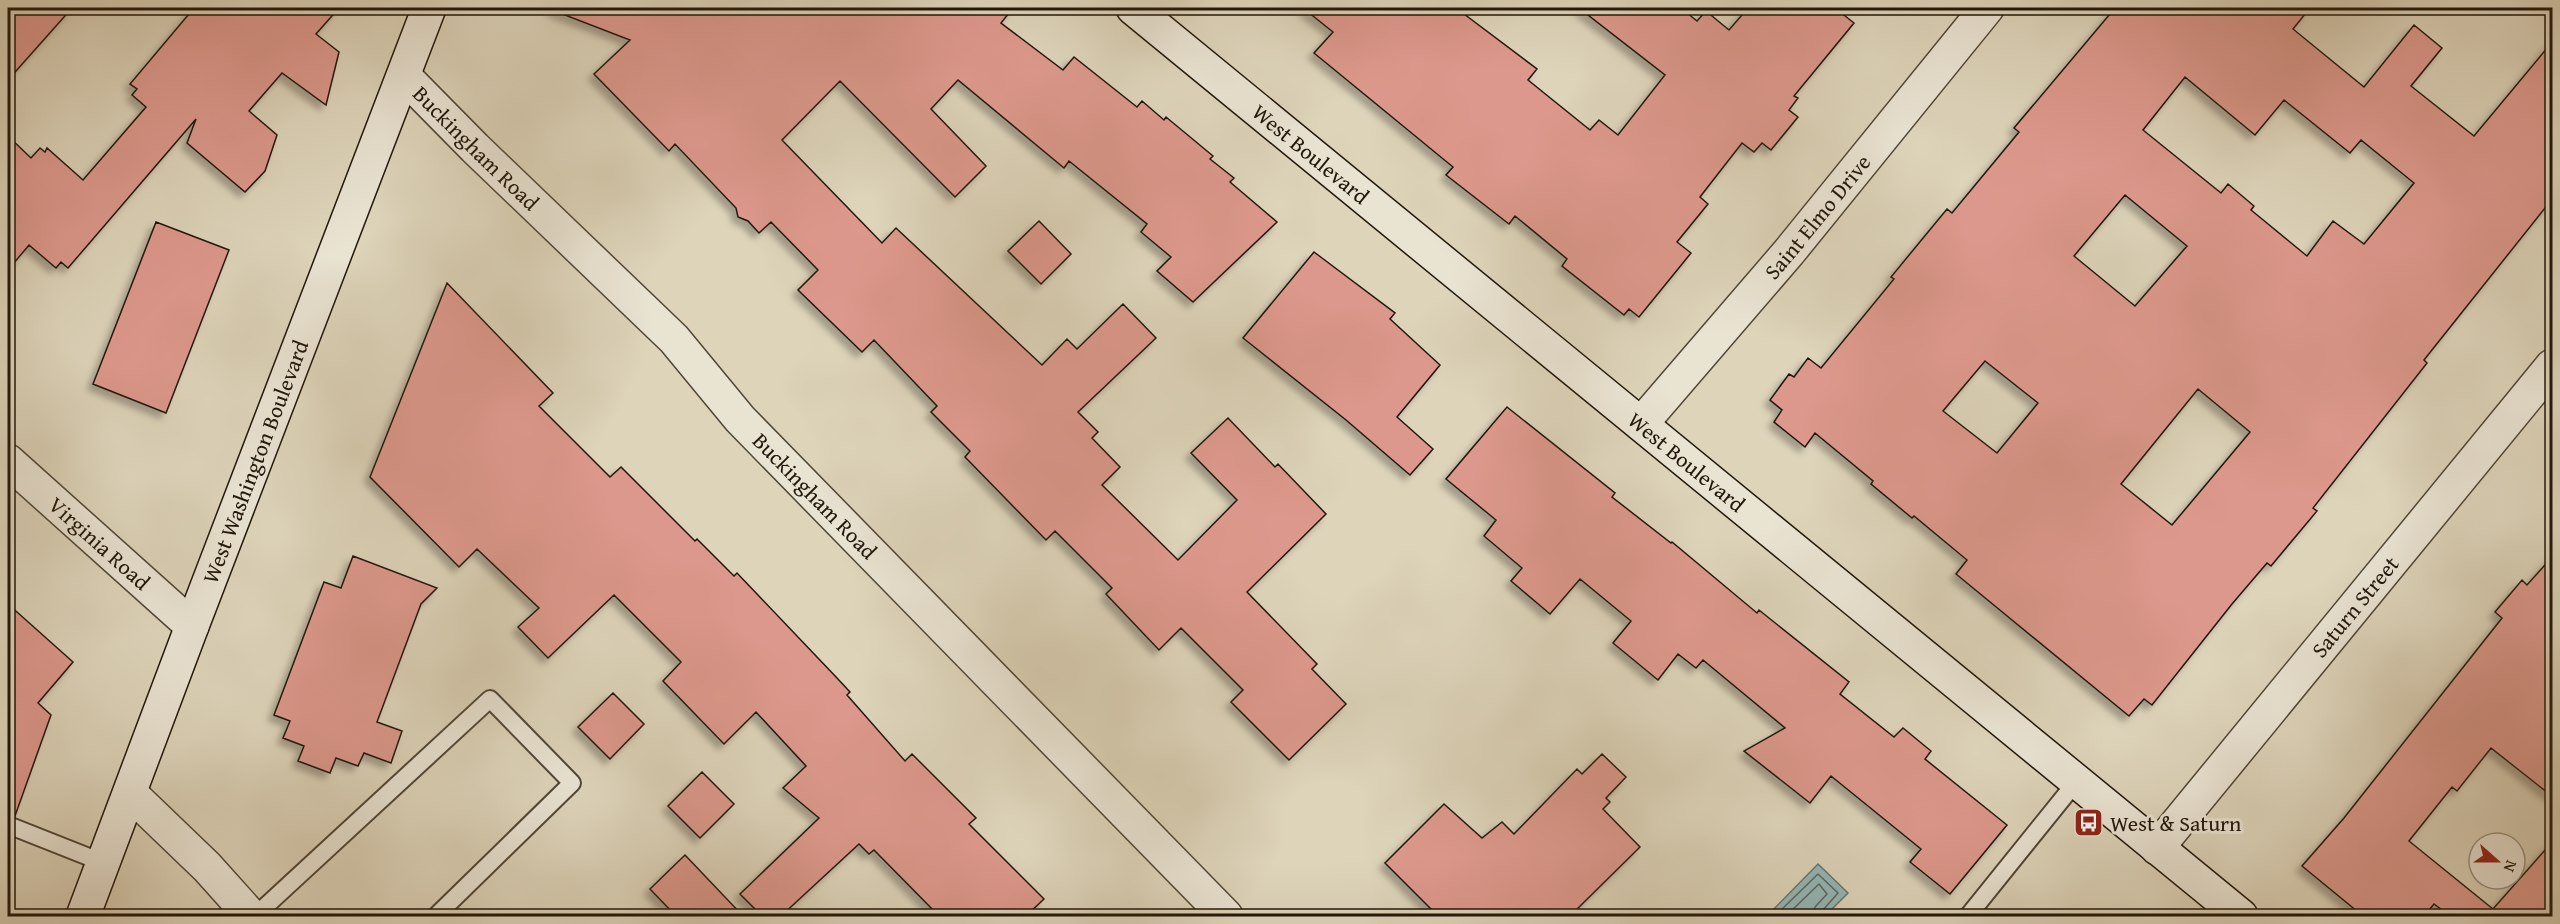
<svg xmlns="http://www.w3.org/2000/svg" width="2560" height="924" font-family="'Gentium Book Plus',serif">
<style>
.water{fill:#94b7b6;stroke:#667772;stroke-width:1.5}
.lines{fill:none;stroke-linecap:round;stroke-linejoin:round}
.shore{stroke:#5a6760;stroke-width:1.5}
.building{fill:#dc988c;stroke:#21170b;stroke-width:1.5;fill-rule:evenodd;filter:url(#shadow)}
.lane-casing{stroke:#504637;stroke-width:20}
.street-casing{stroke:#504637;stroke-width:36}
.secondary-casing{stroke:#21170b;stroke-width:36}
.lane{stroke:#e9e3d2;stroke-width:16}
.street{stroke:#e9e3d2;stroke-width:33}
.secondary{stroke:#e9e3d2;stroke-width:33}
.labels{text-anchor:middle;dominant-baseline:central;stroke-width:6;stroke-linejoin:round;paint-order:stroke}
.street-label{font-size:22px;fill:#21170b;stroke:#e9e3d2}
.poi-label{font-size:22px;fill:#21170b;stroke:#e9e3d2;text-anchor:start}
</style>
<defs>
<filter id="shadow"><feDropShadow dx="-5.5" dy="5.5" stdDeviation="3" flood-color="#0004"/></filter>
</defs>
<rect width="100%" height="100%" fill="#ddd4ba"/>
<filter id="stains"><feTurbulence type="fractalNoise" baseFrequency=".00333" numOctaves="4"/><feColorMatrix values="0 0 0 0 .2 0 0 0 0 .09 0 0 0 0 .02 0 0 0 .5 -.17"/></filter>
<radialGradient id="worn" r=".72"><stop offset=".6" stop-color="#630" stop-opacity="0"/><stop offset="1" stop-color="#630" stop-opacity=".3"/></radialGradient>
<path class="water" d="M1818 864 1848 893 1825 916H1767Z"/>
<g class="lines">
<path class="shore" d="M1775 916 1818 874 1838 893 1822 911 1821 916
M1786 916 1819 884 1827 894 1815 907 1813 916"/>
</g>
<path class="building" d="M8 8H72L8 80Z
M194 8H339L316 34 339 52 326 105 282 73 249 111 277 135 265 171 245 192 187 143 196 119 68 268 61 262 56 268 29 245 8 270V136L31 158 40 148 45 152 47 148 83 180 146 107 132 95 137 89 130 84Z
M552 8H1013L1001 23 1063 70 1074 57 1137 107 1142 101 1164 120 1166 117 1213 156 1210 159 1234 178 1230 182 1277 222 1193 302 1157 271 1171 257 1141 232 1147 224 1069 161 1064 168 958 80 931 109 986 166 955 197 840 81 782 140 882 243 896 228 1042 365 1067 339 1077 349 1123 304 1156 338 1078 412 1098 432 1092 438 1120 467 1102 485 1178 560 1237 500 1191 453 1228 418 1275 467 1278 464 1326 514 1247 592 1317 664 1312 669 1346 704 1289 760 1231 702 1243 690 1181 628 1159 650 1106 594 1112 588 1055 531 1046 540 965 457 970 451 931 412 937 406 874 340 862 352 798 290 818 270 771 222 759 233 748 221 738 217 736 208 675 144 669 151 594 74 630 40 552 10Z
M1303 8H1456L1537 69 1528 80 1590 130 1599 120 1618 135 1665 75 1579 8H1681L1697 21 1706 11 1729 30 1748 8H1835L1854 23 1794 96 1798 98 1789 110 1798 117 1771 150 1762 143 1754 152 1742 143 1700 197 1708 204 1677 242 1691 253 1639 317 1629 309 1624 315 1562 266 1567 259 1515 216 1509 224 1446 175 1453 167 1314 53 1333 32Z
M2115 8H2310L2293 29 2364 87 2414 25 2442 48 2411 86 2474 136 2553 41V198L2424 360 2427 363 2313 508 2317 511 2271 566 2267 563 2232 604 2152 705 2144 699 2129 716 1956 574 1967 560 1914 516 1912 518 1871 484 1873 481 1815 433 1805 447 1774 422 1782 410 1770 400 1789 374 1794 377 1808 358 1821 368 1894 279 1891 277 1947 209 1952 213 2019 132 2014 128ZM2185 77 2255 135 2284 100 2350 153 2361 140 2414 183 2364 244 2333 221 2307 256 2251 210 2254 206 2228 184 2221 193 2143 130ZM2125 195 2187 246 2135 306 2074 256ZM1985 361 2038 403 1997 453 1943 411ZM2198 389 2250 432 2172 525 2121 484Z
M1039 221 1071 254 1041 284 1008 251Z
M156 222 229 250 166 413 93 384Z
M1314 252 1395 313 1390 319 1440 365 1397 417 1433 449 1410 475 1346 420 1243 338Z
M447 283 553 393 539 406 610 477 621 467 695 541 697 539 734 576 737 573 837 678 850 692 847 695 905 761 912 754 976 818 969 824 1044 899 1026 916H939L874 850 869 854 859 844 781 916H762L740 894 819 818 783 788 806 766 756 712 724 744 663 681 681 662 614 595 548 658 518 627 539 608 477 549 459 567 370 477Z
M1507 407 1615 493 1612 497 1671 543 1672 542 1757 613 1759 610 1849 682 1840 694 1894 737 1903 728 1931 751 1925 759 2007 825 1950 894 1910 862 1921 849 1831 776 1810 803 1744 751 1785 728 1703 660 1696 668 1678 654 1658 680 1613 643 1631 621 1580 579 1550 614 1511 581 1522 568 1484 536 1496 520 1446 479Z
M353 556 437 588 421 604 377 722 402 731 391 763 364 753 358 766 336 758 330 773 298 761 304 746 283 738 290 721 274 715 324 582 341 588Z
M2553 556V797L2491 748 2457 791 2452 787 2409 841 2493 909 2553 841V916H2450L2434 904 2424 916H2363L2302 866 2344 818 2502 618 2495 612 2522 580 2527 585Z
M8 604 73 662 38 703 51 715 15 816 8 815Z
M613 693 644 724 610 759 578 727Z
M1602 754 1626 777 1606 798 1610 802 1603 809 1640 847 1570 916H1438L1385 863 1444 804 1482 838 1502 822 1514 834 1577 769 1582 774Z
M702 772 734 804 700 838 668 806Z
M685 855 743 916H676L650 889Z"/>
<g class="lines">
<defs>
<path id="lane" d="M8 825 104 863
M255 916 490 699 572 783 436 916
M1968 916 2076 782"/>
<g id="street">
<path id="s1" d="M404 76 475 148 674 339 740 419 1226 916"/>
<path id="s2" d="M1641 424 1789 252 1987 8"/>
<path id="s3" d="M8 461 192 626"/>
<path d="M130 793 207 867 251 916"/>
<path id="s4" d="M2157 848 2552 366"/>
</g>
<g id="secondary">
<path id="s5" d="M1133 8 2241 916"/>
<path id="s6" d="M83 916 192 626 429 8"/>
</g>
</defs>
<use href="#lane" class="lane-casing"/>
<use href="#street" class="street-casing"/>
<use href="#secondary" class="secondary-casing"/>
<use href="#lane" class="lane"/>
<use href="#street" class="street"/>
<use href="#secondary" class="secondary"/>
</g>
<defs>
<symbol id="bus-square" viewBox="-11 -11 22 22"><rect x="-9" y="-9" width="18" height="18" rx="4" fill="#8f2418" stroke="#e9e3d2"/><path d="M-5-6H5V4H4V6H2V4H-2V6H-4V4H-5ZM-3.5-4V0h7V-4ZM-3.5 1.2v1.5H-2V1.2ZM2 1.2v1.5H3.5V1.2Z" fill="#fff"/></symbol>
</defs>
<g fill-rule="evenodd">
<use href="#bus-square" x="2072" y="806" width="33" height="33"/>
</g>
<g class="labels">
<g class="street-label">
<text stroke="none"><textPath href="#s1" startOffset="102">Buckingham Road</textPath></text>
<text stroke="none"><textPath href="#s5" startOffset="230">West Boulevard</textPath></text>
<text stroke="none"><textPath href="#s2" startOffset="272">Saint Elmo Drive</textPath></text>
<text stroke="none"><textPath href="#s6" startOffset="486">West Washington Boulevard</textPath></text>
<text stroke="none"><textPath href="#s5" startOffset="716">West Boulevard</textPath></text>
<text stroke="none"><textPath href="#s1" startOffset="588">Buckingham Road</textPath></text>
<text stroke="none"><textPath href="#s3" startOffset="123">Virginia Road</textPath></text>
<text stroke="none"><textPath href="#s4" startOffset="312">Saturn Street</textPath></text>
</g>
<g class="poi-label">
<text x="2110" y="823">West &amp; Saturn</text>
</g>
</g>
<rect width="2560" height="924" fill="none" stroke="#ddd4ba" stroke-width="30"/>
<rect x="9" y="9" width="2542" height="906" fill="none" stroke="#21170b" stroke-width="3"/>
<rect x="15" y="15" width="2530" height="894" fill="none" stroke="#21170b" stroke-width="1.5"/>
<g transform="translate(2497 861) rotate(111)"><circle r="28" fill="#e9e3d2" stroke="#999182" stroke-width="1.5"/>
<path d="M0-4.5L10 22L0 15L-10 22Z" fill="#8f2418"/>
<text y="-9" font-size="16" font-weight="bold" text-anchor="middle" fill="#21170b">N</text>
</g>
<rect width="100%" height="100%" filter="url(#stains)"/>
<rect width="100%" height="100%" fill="url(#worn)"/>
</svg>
